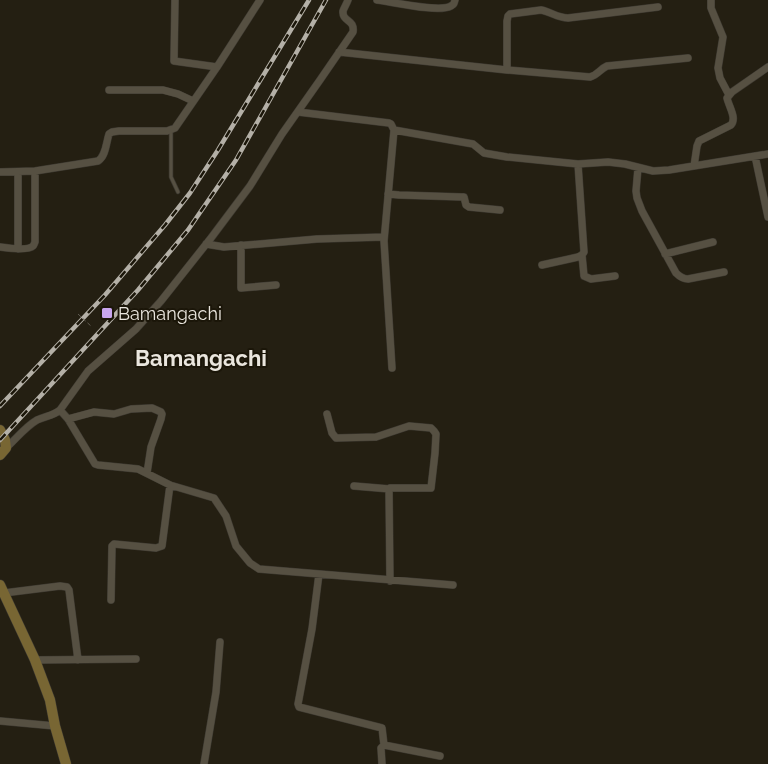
<svg xmlns="http://www.w3.org/2000/svg" width="768" height="764" font-family="Raleway,sans-serif">
<style>
.lines{fill:none;stroke-linecap:round;stroke-linejoin:round}
.lane-casing{stroke:#3e3a32;stroke-width:4.5}
.street-casing{stroke:#3e3a32;stroke-width:8}
.secondary-casing{stroke:#3e3a32;stroke-width:11}
.lane{stroke:#565042;stroke-width:3}
.street{stroke:#565042;stroke-width:7}
.secondary{stroke:#786633;stroke-width:10}
.rail-casing{stroke:#b4b0a7;stroke-width:4.5}
.rail{stroke:#1b1609;stroke-width:2.5;stroke-dasharray:8;stroke-linecap:butt}
.path-bridge{stroke:#625d52;stroke-width:1;stroke-dasharray:4 2.5;stroke-linecap:butt}
.poi-dot{fill:#c8a5ee;stroke:#1b1609;stroke-width:2}
.labels{text-anchor:middle;dominant-baseline:central;stroke-width:4;stroke-linejoin:round;paint-order:stroke}
.poi-label{font-size:18px;fill:#eae6de;stroke:#1b1609;text-anchor:start}
.district-label{font-size:22px;font-weight:bold;fill:#eae6de;stroke:#1b1609}
</style>
<rect width="100%" height="100%" fill="#241f12"/>
<g class="lines">
<defs>
<path id="lane" d="M171 131V177L178 192"/>
<path id="street" d="M175 0 174 61 217 67
M377 0C393 2 439 13 451 6 454 4 454 4 455 0
M711 0V8L723 37 718 68 720 78 729 95
M339 52 507 70 590 77C598 75 600 69 607 66L688 58
M507 70V21L508 16 510 14 541 10C551 12 558 18 568 18L658 7
M109 90H163L178 94 193 101
M298 112 389 123 391 124 394 130 384 241 392 368
M394 130 473 144 484 153 507 157 578 164 608 162 625 164 653 171 669 170 768 154
M755 156 768 217
M694 166 697 146 699 141 731 125C737 118 729 107 727 98L732 92 768 67
M638 168 636 191 637 198 642 211 676 273C680 277 683 279 688 279L724 272
M0 172 35 171 98 161C106 156 106 143 109 134L112 132 119 131H167L175 128 217 67 260 0
M18 172V249
M388 194 399 195 462 197H464L466 205 469 207 500 210
M206 244 224 247 317 239 384 237
M241 245V288L276 285
M0 247C7 248 28 251 33 246 34 245 34 244 35 242V171
M665 254 713 242
M582 255 584 276 591 279 615 276
M542 265 578 257 582 255 584 252 578 164
M60 410 68 419 95 464 98 465 138 469 170 485 214 498 226 516 236 546 250 563 259 569 453 585
M327 414 332 433 336 438 376 437 409 426 431 428 434 431 436 434 435 453 431 488H390L389 489 390 581
M68 419 94 412 114 414 131 409 152 408 161 412 162 414 161 419 151 447 147 473
M6 448C16 439 25 427 37 420 45 416 53 416 60 410L88 371 136 329 161 301 211 238 250 186 282 134 320 80 353 32C355 19 342 22 343 11 344 8 347 3 348 0
M354 486 390 489
M319 574 312 629 298 704 299 707 382 728 384 745
M4 593 60 586 67 587 69 590 78 660
M111 600 112 546 114 544 156 548 162 546 170 485
M35 660 136 659
M0 721 55 726
M204 764 216 692 220 642
M382 764 381 748 384 745 440 756"/>
<path id="secondary" d="M0 430 5 440 6 448 0 455
M0 585 35 660 50 700 55 726 66 764"/>
</defs>
<use href="#lane" class="lane-casing"/>
<use href="#street" class="street-casing"/>
<use href="#secondary" class="secondary-casing"/>
<use href="#lane" class="lane"/>
<use href="#street" class="street"/>
<use href="#secondary" class="secondary"/>
<defs>
<path id="rail" d="M0 406 105 295 165 225 190 193 218 150 309 0
M0 440 138 290 188 230 236 160 326 0"/>
</defs>
<use href="#rail" class="rail-casing"/>
<use href="#rail" class="rail"/>
<path class="path-bridge" d="M78 314 92 327"/>
</g>
<rect class="poi-dot" x="101" y="307" width="12" height="12" rx="2.5"/>
<g class="labels">
<g class="poi-label">
<text x="118" y="313">Bamangachi</text>
</g>
<g class="district-label">
<text x="201" y="358">Bamangachi</text>
</g>
</g>
</svg>
